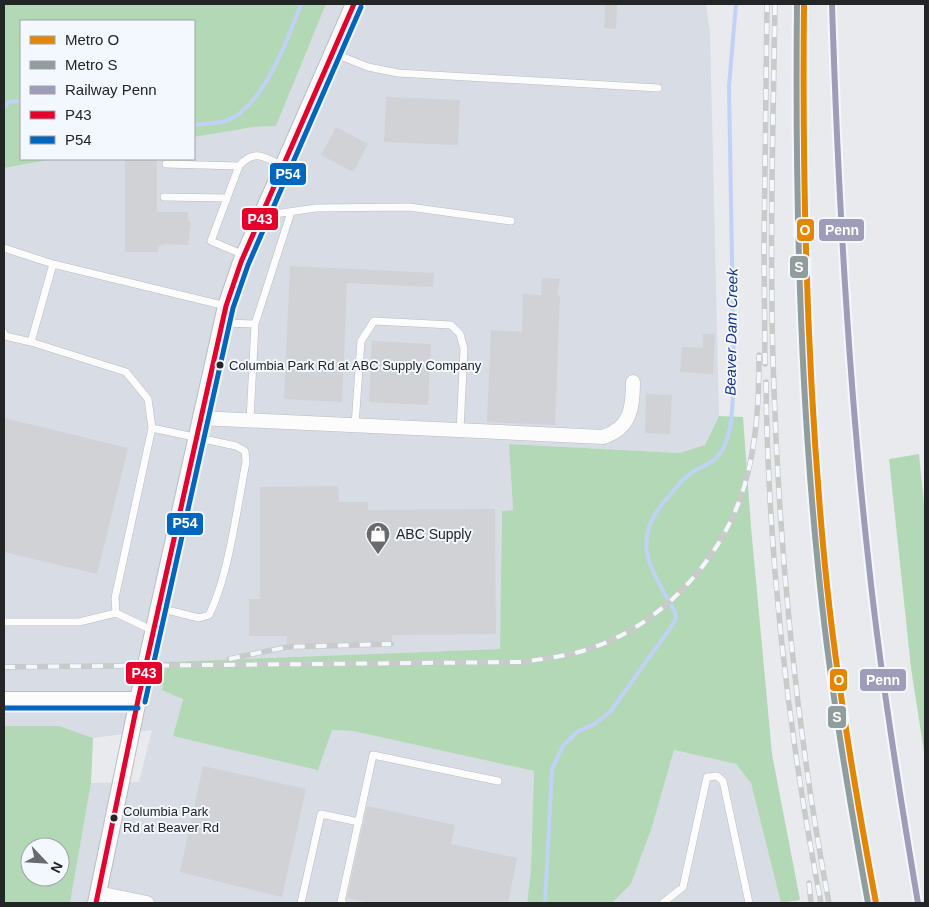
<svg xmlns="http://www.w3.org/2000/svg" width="929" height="907" font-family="Helvetica,sans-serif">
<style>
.built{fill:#d7dce5}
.green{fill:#b3d8b6;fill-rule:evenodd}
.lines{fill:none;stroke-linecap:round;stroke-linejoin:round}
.stream{stroke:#c1d2f6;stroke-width:4}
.building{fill:#d0d2d5}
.service-casing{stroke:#babcbf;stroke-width:8}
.minor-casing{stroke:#babcbf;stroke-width:15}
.tertiary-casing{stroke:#babcbf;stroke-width:18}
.service{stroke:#fcfcfc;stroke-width:7}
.minor{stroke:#fcfcfc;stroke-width:14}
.tertiary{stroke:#fcfcfc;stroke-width:16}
.rail-casing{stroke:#c9caca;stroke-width:5.5}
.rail{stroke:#f3f7fe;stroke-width:4;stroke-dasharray:11;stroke-linecap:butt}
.bus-1-casing{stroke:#f3f7fe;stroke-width:9}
.bus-2-casing{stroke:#f3f7fe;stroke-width:9}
.bus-1{stroke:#e4002b;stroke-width:5}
.bus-2{stroke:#0065bd;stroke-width:5}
.rail-1-casing{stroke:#f3f7fe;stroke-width:10}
.rail-1{stroke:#9e9cb8;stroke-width:6}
.metro-1-casing{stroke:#f3f7fe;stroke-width:10}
.metro-2-casing{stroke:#f3f7fe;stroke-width:10}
.metro-1{stroke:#e38602;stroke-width:6}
.metro-2{stroke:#919d9d;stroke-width:6}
.bus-dot{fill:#232527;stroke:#f3f7fe;stroke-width:2}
.labels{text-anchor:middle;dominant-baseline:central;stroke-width:4;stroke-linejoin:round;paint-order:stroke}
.bus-label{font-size:13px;fill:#232527;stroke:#f3f7fe;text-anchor:start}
.poi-label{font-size:14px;fill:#232527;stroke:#f3f7fe;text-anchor:start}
.water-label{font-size:15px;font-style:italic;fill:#12328c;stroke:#f3f7fe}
.line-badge{stroke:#f3f7fe;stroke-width:2}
.badge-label{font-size:14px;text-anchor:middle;font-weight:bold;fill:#fff}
</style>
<rect width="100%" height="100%" fill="#e8eaee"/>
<path class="built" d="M326 4H706L710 32 719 416 705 445 679 453 509 444 513 510 502 511 500 649 166 662 183 698 173 736 332 730 353 731 534 771 531 870 527 903H70L91 783 139 782 152 730 93 738 59 726H4V168L54 159H194V137L254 127 276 126Z
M674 750 736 764 751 783 781 903H612L631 884 652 827Z"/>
<path class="green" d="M4 4H326L276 126 254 127 194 137V21H21V159H54L4 168Z
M719 416 743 417 751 527 772 754 800 900 781 903 751 783 736 764 674 750 652 827 631 884 612 903H527L531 870 534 771 353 731 332 730 318 770 173 736 183 699 162 690 166 662 500 649 502 511 513 510 509 444 679 453 705 445Z
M919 454 925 514V758L911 668 889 459Z
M4 726H59L93 738 91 783 70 903H4ZM30 847H60V877H30Z"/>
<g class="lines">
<path class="stream" d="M4 107 9 102 21 101
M194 125C203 124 215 124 225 121 263 109 288 38 301 4
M545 903 552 769 563 746 577 732 596 723 610 712 671 627 676 618 675 612C650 567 628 540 669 496 675 489 682 479 690 474 699 467 711 465 719 455 734 436 732 401 734 377L729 86 736 4"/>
</g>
<path class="building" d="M605 4H617L616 29 604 28Z
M386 97 460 100 458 145 384 142Z
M336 127 368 144 353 172 321 155Z
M125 159H157V212H188V221H191L188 245 164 244 158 246V252H125Z
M290 266 434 273 433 287 347 283 342 402 284 399Z
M542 278 560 279 557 295 560 296 555 425 487 422 491 330 522 332 523 294 541 295Z
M703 334H715L713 374 680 372 682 347 703 348Z
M372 341 431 344 428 405 369 402Z
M646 394 672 395 670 434 645 433Z
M4 418 128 448 97 574 4 552Z
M338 486 339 502H368V510L495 509 496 634 392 635V644L287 645V636H249V599H260V487Z
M203 766 306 789 282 897 180 872Z
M367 806 455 825 451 844 517 858 508 903H371L347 898Z"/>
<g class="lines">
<defs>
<path id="service" d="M333 53 368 67 398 73 658 88
M166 164 239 166
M164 197 227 198
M261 216 316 208 409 207 511 221
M4 248 53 264 226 306
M244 255 211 241 239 166C255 148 264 158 283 165
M222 323 255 324 291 212
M4 333 5 336 31 342 126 372 148 399 152 428 115 598 116 613 79 622H4
M31 342 53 264
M250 420 255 324
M355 425 361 341 374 321 451 325 460 334 464 349 460 430
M152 428 236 446 245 451 246 462C237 507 229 575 209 615L199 618 159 608
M116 613 154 631
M301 903 321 814 359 822
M343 903 341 902 373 755 498 781
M663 903 683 887 707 777 717 776 723 781 749 903"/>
<path id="minor" d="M200 418 603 437C631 428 633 407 633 382
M98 893 147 903"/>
<path id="tertiary" d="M4 700H138
M96 903 138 700 226 306 241 262 354 4"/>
</defs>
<use href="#service" class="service-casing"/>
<use href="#minor" class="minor-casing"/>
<use href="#tertiary" class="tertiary-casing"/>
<use href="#service" class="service"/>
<use href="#minor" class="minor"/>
<use href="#tertiary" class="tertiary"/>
<defs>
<path id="rail" d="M775 4C773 132 769 261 774 389 780 562 797 734 829 903
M765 364 764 246 767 4
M766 382C768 556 788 732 821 903
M229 659 287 647 391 644
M4 667 522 662C541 659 560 657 579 652 656 631 721 563 744 487 757 444 759 399 759 355
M809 883 811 903"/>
</defs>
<use href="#rail" class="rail-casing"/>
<use href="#rail" class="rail"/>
<defs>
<path id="bus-1" d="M96 903 138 700 226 306 241 262 354 4"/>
<path id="bus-2" d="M145 702 233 308 248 265 361 7
M4 708H138"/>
</defs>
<use href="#bus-1" class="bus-1-casing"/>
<use href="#bus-2" class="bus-2-casing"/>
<use href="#bus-1" class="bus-1"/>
<use href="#bus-2" class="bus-2"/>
<defs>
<path id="rail-1" d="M832 4C838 192 848 379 869 566 881 679 899 791 918 903"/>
</defs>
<use href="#rail-1" class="rail-1-casing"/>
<use href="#rail-1" class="rail-1"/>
<defs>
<path id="metro-1" d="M804 4C802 192 807 379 825 566 836 679 855 791 876 903"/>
<path id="metro-2" d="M797 4C795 192 799 379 818 566 829 680 848 792 868 903"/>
</defs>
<use href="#metro-1" class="metro-1-casing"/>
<use href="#metro-2" class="metro-2-casing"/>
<use href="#metro-1" class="metro-1"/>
<use href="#metro-2" class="metro-2"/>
</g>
<defs>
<symbol id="shop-pin" viewBox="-11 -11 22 30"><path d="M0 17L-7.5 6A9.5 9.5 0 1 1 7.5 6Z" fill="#686a6d" stroke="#f3f7fe"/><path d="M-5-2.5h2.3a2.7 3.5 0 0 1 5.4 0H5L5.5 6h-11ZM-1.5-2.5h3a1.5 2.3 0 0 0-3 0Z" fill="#fff"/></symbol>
</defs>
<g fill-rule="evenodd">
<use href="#shop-pin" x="364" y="520" width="28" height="38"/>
</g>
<g class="bus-dot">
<circle cx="220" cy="365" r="4.5"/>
<circle cx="114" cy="818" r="4.5"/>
</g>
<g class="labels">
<g class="bus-label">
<text x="229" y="365">Columbia Park Rd at ABC Supply Company</text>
<text x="123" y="811">Columbia Park<tspan x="123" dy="16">Rd at Beaver Rd</tspan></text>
</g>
<g class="poi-label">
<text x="396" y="534">ABC Supply</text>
</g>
<g class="water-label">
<text transform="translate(731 332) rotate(-89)">Beaver Dam Creek</text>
</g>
</g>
<g class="line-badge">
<rect x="269" y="162" width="38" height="24" rx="5" fill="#0065bd"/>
<rect x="241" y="207" width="38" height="24" rx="5" fill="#e4002b"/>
<rect x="818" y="218" width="47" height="24" rx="5" fill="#9e9cb8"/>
<rect x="796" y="218" width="19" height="24" rx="5" fill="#e38602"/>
<rect x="789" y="255" width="20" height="24" rx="5" fill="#919d9d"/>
<rect x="166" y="512" width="38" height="24" rx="5" fill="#0065bd"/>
<rect x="125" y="661" width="38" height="24" rx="5" fill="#e4002b"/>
<rect x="859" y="668" width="48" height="24" rx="5" fill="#9e9cb8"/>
<rect x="829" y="668" width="19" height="24" rx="5" fill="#e38602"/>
<rect x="827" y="705" width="20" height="24" rx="5" fill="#919d9d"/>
</g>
<g class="badge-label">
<text x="288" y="179">P54</text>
<text x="260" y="224">P43</text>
<text x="842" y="235">Penn</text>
<text x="805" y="235">O</text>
<text x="799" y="272">S</text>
<text x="185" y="528">P54</text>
<text x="144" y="678">P43</text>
<text x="883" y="685">Penn</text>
<text x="839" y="685">O</text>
<text x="837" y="722">S</text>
</g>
<rect width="929" height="907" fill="none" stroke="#232527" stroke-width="10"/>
<rect x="20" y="20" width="175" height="140" fill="#f3f7fe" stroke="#a0a3a8"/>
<rect x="30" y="36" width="25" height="8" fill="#e38602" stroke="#a0a3a8"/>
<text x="65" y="45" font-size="15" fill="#232527">Metro O</text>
<rect x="30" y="61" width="25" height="8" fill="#919d9d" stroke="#a0a3a8"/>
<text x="65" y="70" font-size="15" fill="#232527">Metro S</text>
<rect x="30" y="86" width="25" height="8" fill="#9e9cb8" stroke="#a0a3a8"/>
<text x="65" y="95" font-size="15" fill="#232527">Railway Penn</text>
<rect x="30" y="111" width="25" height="8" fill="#e4002b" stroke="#a0a3a8"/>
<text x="65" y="120" font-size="15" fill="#232527">P43</text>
<rect x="30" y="136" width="25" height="8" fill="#0065bd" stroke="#a0a3a8"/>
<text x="65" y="145" font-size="15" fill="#232527">P54</text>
<g transform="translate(45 862) rotate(115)"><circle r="24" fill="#f3f7fe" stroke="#a0a3a8"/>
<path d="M0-4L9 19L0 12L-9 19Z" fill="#686a6d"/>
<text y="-8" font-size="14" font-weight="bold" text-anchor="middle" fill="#232527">N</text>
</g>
</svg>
